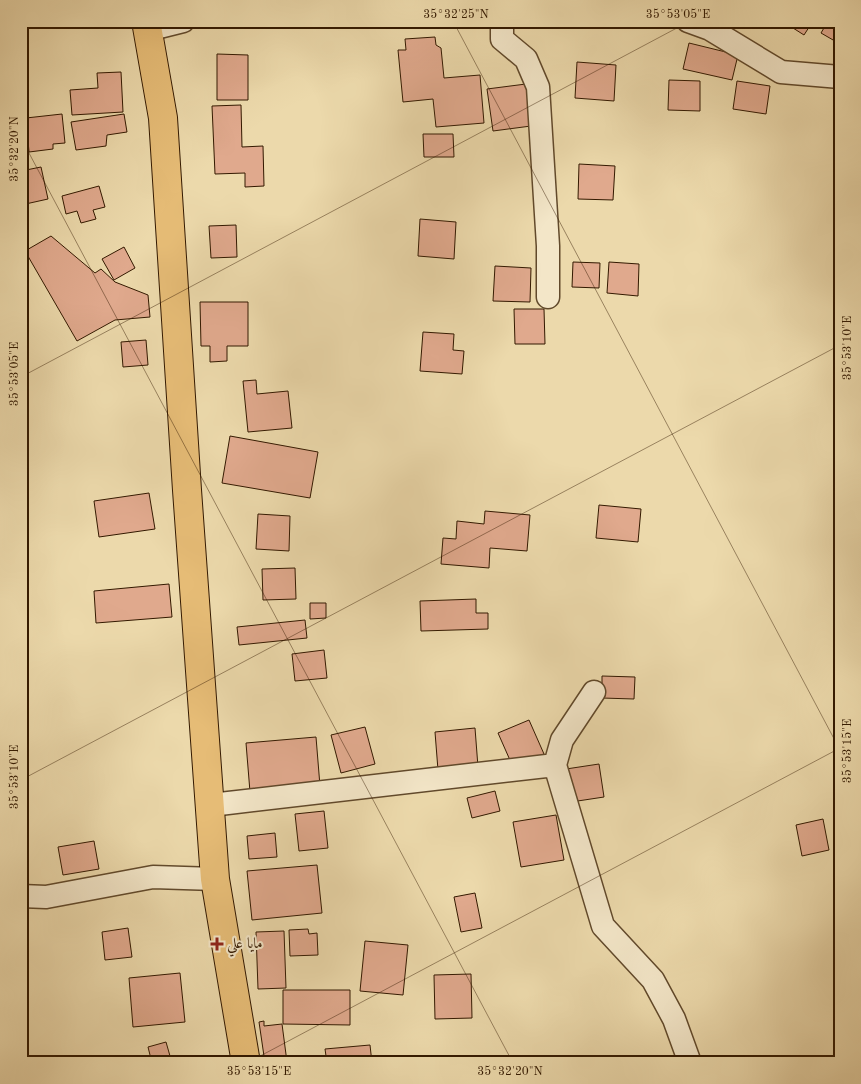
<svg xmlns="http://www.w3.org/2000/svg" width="861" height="1084" font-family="'Old Standard TT',Amiri,serif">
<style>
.building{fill:#e0a98d;stroke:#331900}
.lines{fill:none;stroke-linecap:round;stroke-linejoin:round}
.minor-casing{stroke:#61492b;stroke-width:25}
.major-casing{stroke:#331900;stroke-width:30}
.minor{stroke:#f3e6c8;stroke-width:22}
.major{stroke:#e6bc76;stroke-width:28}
.ticks{fill:none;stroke:#331900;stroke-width:1;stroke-opacity:0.45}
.poi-dot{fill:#8f2418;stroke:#f3e6c8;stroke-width:2}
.labels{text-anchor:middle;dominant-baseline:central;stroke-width:4;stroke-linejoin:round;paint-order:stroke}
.poi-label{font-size:15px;fill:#331900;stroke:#f3e6c8;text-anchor:start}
.neatline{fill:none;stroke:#331900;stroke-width:2}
.ticks-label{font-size:12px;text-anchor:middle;fill:#331900}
</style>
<rect width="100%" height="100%" fill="#ecd9ab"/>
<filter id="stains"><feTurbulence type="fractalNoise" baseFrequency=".004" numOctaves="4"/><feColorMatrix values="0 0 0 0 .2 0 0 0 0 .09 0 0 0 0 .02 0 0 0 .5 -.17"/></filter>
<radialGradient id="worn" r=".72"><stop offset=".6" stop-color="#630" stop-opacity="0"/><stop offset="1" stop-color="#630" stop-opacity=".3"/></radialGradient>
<path class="building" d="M782 21H813L804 35Z
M828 21H840V44L821 33Z
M435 37 436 45 441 48 444 78 480 75 484 123 436 127 433 99 403 102 398 50H406L405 39Z
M689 43 738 55 732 80 683 69Z
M217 54 248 55V100H217Z
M577 62 616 65 614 101 575 98Z
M121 72 123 112 72 115 70 90 98 88 97 73Z
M669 80 700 81V111L668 110Z
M737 81 770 86 766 114 733 109Z
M526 84 531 126 493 131 487 89Z
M241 105 242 147 263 146 264 186 245 187V173L215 174 212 106Z
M62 114 65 143 53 144V149L29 152 26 118Z
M124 114 127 132 107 135 106 146 76 150 71 122Z
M423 134H453L454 157H424Z
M579 164 615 166 613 200 578 199Z
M41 167 48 199 21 205V171Z
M99 186 105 207 93 210 96 219 81 223 77 211 66 214 62 196Z
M420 219 456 222 454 259 418 256Z
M236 225 237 257 211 258 209 226Z
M51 236 95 273 101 269 115 282 148 295 150 317 115 320 77 341 25 251Z
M124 247 135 268 114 280 102 259Z
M573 262 600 263 599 288 572 287Z
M609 262 639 264 638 296 607 293Z
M495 266 531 268 530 302 493 301Z
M200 302H248V346H227V361L210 362V346H201Z
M514 309H544L545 344H515Z
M423 332 454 334 453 350 464 351 462 374 420 371Z
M146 340 148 365 123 367 121 342Z
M256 380 257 394 288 391 292 428 248 432 243 381Z
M230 436 318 452 310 498 222 483Z
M149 493 155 529 99 537 94 501Z
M599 505 641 509 638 542 596 538Z
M485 511 530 515 527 551 490 548 489 568 441 564 443 538 456 539 457 521 484 524Z
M258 514 290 516 289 551 256 549Z
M295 568 296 599 263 600 262 569Z
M169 584 172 617 96 623 94 591Z
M476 599V613H488V629L421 631 420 601Z
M310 603H326V618L310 619Z
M305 620 307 638 239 645 237 627Z
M324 650 327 678 295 681 292 654Z
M602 676 635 677 634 699 602 698Z
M529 720 544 754 513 767 498 733Z
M365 727 375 764 341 773 331 735Z
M475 728 478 767 438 770 435 732Z
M316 737 320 786 250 792 246 743Z
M599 764 604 797 571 802 566 769Z
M495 791 500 811 472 818 467 798Z
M324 811 328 848 299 851 295 814Z
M556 815 564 860 521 867 513 822Z
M823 819 829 850 802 856 796 825Z
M275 833 277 857 249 859 247 836Z
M94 841 99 869 63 875 58 847Z
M317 865 322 913 252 920 247 871Z
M475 893 482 928 461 932 454 897Z
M128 928 132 957 105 960 102 932Z
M308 929 309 934 317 933 318 955 290 956 289 930Z
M284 931 286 988 258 989 256 932Z
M365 941 408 945 403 995 360 991Z
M180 973 185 1022 133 1027 129 978Z
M471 974 472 1018 435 1019 434 975Z
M283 990H350V1025L283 1024Z
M264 1021V1026L282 1024 287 1062 265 1063 259 1022Z
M166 1042 172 1063H152L148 1047Z
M370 1045 372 1063H327L325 1049Z"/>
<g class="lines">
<defs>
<path id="minor" d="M502 21V39L526 59 538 87 548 246V297
M688 21 710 29 781 72 840 77
M147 30 183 21
M594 692 562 740 555 765 603 926 653 980 674 1019 690 1063
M211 805 555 765
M21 896 46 897 153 877 215 879"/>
<path id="major" d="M146 21 163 118 187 490 215 879 246 1063"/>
</defs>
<use href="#minor" class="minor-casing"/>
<use href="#major" class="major-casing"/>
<use href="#minor" class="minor"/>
<use href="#major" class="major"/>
</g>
<path class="ticks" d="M453 21 840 750M21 138 513 1063M21 377 690 21M21 780 840 345M247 1063 840 748"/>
<path class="poi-dot" d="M214.5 936.5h5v5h5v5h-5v5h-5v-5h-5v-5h5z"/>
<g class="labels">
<g class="poi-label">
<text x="227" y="944">مايا علي</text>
</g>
</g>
<rect width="861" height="1084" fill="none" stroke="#ecd9ab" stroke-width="55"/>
<rect x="28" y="28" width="806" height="1028" class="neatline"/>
<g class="ticks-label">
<text x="456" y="18">35°32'25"N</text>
<text x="678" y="18">35°53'05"E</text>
<text transform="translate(14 149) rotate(-90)" y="4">35°32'20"N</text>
<text transform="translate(847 348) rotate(-90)" y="4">35°53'10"E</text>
<text transform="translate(14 374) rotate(-90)" y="4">35°53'05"E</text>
<text transform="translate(847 751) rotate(-90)" y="4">35°53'15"E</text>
<text transform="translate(14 777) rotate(-90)" y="4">35°53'10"E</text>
<text x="259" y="1075">35°53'15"E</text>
<text x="510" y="1075">35°32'20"N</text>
</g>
<rect width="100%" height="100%" filter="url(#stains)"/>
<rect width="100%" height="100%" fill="url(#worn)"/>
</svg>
